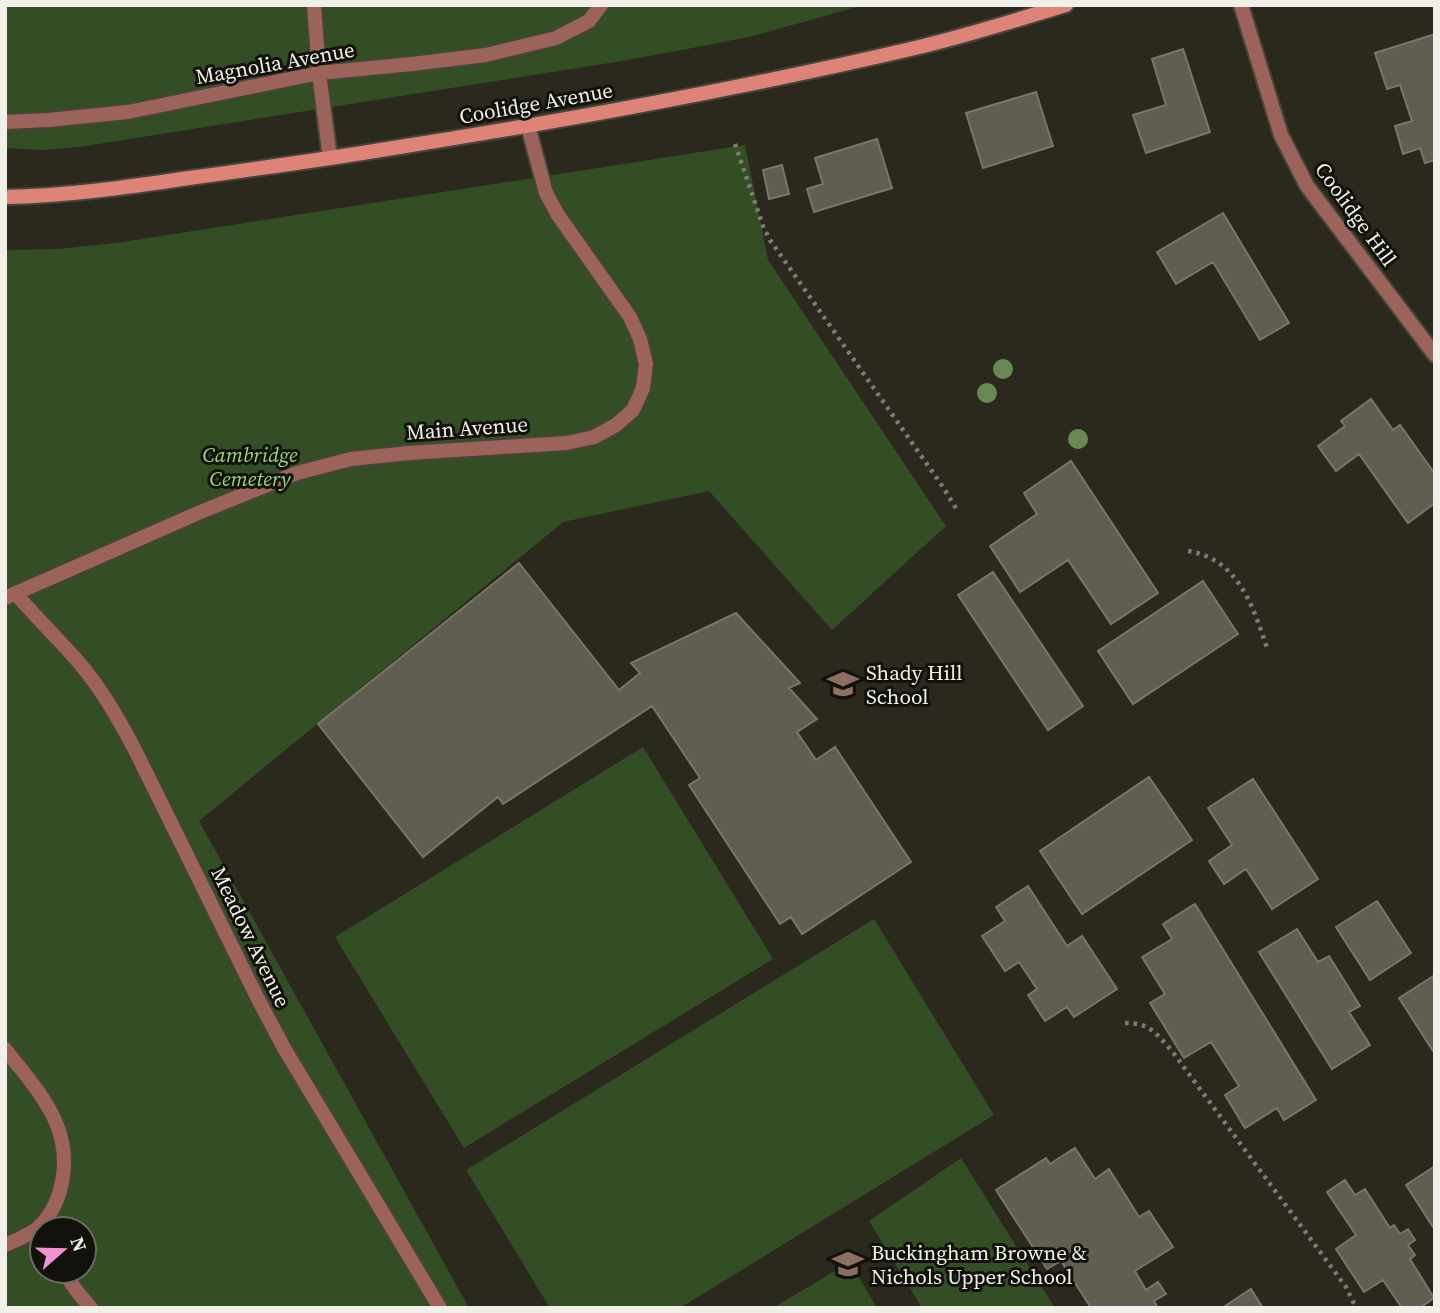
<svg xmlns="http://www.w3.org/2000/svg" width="1440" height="1313" font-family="'Source Serif 4',serif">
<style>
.green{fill:#334d25;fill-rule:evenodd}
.building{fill:#605d51;stroke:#797669;stroke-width:2}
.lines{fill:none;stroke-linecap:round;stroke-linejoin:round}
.lane-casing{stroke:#47453a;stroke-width:18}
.street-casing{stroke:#47453a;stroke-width:18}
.secondary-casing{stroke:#47453a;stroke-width:18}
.path{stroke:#7d7b72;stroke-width:4.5;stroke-dasharray:3.5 5;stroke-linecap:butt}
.lane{stroke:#9c635b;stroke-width:14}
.street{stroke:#9c635b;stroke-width:14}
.secondary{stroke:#dd8377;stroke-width:14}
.tree{fill:#698952}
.labels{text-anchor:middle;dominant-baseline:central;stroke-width:6;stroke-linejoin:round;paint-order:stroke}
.street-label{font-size:21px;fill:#f0efe8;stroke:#12110c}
.park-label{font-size:21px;font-style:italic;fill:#9bd77c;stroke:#12110c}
.poi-label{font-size:21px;fill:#f0efe8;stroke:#12110c;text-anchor:start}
</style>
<rect width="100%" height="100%" fill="#2b291e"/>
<path class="green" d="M5 5H864L753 36 687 49 616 62 79 147 43 150 5 148Z
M745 145 768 260 946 526 832 630 709 491 563 522 199 821 469 1308H5V250L58 249 116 243ZM42 1229H84V1271H42Z
M643 747 773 959 464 1148 335 937Z
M874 919 994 1115 680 1308H550L466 1170Z
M961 1158 1055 1308H922L869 1221Z
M850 1262 877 1308H773Z"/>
<path class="building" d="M1435 34V160L1425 163 1420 148 1403 154 1395 126 1412 121 1400 85 1387 89 1375 53Z
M1183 49 1210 132 1146 153 1133 115 1166 105 1152 59Z
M1036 92 1053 146 983 168 966 113Z
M877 139 892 188 814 212 807 189 823 184 815 158Z
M782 165 789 194 769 199 763 170Z
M1223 213 1289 323 1260 340 1213 262 1176 284 1157 252Z
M1371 399 1393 430 1400 425 1435 474V503L1408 523 1359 454 1336 471 1318 446 1345 426 1341 421Z
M1071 461 1158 593 1111 624 1068 560 1020 592 990 546 1037 514 1024 493Z
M519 563 619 690 640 673 631 663 736 613 800 683 789 688 817 719 797 732 816 760 835 747 911 862 802 934 791 917 780 924 689 785 700 778 652 706 503 804 498 797 423 857 318 724Z
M993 572 1083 706 1048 730 958 595Z
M1203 581 1238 634 1133 704 1098 651Z
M1149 777 1192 840 1082 914 1040 851Z
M1253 779 1318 879 1272 909 1246 869 1224 884 1209 861 1232 845 1208 808Z
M1028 886 1067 946 1082 936 1117 989 1074 1017 1067 1007 1045 1021 1028 995 1037 989 1019 962 1005 971 982 936 1005 921 996 907Z
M1377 901 1411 953 1370 980 1336 927Z
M1195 904 1316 1100 1284 1120 1277 1108 1245 1128 1225 1095 1239 1086 1211 1042 1184 1058 1150 1003 1165 994 1142 957 1172 939 1163 924Z
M1297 929 1318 962 1329 956 1360 1006 1349 1012 1370 1045 1332 1069 1259 952Z
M1435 975V1054L1399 998Z
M1075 1148 1095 1179 1109 1169 1139 1217 1149 1211 1173 1247 1135 1271 1146 1290 1158 1282 1166 1294 1154 1301 1158 1308H1091L1061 1261 1047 1269 996 1190 1046 1158 1050 1164Z
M1435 1166V1230L1406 1185Z
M1345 1180 1355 1195 1365 1189 1390 1228 1394 1225 1400 1234 1408 1229 1415 1240 1408 1245 1415 1255 1410 1259 1434 1298 1420 1308H1402L1383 1280 1364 1292 1336 1249 1356 1235 1327 1192Z
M1251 1289 1263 1308H1222Z"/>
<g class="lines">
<defs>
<path id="lane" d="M314 5 319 73 330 158
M5 122 48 120 128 112 319 73 412 64 486 55 556 38 589 21 601 5
M16 594C35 616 56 637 75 658 100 686 118 718 135 750L258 999 284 1048 440 1308
M5 598 198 513 297 473 351 459 409 453 567 443 594 437 616 425 633 410 643 388 646 364 640 339 630 317 558 215 546 193 528 126
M5 1049C23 1072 46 1097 57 1125 70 1158 65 1201 39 1227 30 1235 16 1240 5 1245
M63 1271 76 1290 91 1308"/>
<path id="street" d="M1241 5 1281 135 1307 186 1435 355"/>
<path id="secondary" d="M5 197C67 196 128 187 189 178 255 169 321 160 387 149 564 121 740 89 915 48 966 36 1016 20 1066 5"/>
</defs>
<use href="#lane" class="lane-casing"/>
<use href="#street" class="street-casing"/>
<use href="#secondary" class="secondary-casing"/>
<path class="path" d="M735 144 763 226 770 240 943 487 957 510
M1188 551C1238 559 1253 606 1267 648
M1125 1023C1151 1023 1155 1033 1172 1051L1346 1287 1356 1308"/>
<use href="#lane" class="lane"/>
<use href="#street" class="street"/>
<use href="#secondary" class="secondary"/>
</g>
<g class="tree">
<circle cx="1003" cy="369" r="10"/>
<circle cx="987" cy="393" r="10"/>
<circle cx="1078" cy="439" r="10"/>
</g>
<defs>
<symbol id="school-bare" viewBox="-9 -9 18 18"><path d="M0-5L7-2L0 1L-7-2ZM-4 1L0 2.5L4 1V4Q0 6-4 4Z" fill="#8d6e63" stroke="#12110c" stroke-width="2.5" paint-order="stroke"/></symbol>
</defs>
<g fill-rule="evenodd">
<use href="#school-bare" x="821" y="662" width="44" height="44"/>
<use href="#school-bare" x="826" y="1242" width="44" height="44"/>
</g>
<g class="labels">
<g class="street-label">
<text transform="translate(275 63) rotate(-10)">Magnolia Avenue</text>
<text transform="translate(536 103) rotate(-10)">Coolidge Avenue</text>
<text transform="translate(1356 214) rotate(54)">Coolidge Hill</text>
<text transform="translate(467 428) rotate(-4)">Main Avenue</text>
<text transform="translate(251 937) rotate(64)">Meadow Avenue</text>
</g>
<g class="park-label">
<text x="250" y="454">Cambridge<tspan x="250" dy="24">Cemetery</tspan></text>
</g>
<g class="poi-label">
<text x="866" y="672">Shady Hill<tspan x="866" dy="24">School</tspan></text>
<text x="871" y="1252">Buckingham Browne &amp;<tspan x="871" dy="24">Nichols Upper School</tspan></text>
</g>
</g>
<rect width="1440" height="1313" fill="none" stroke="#f0efe8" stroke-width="14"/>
<g transform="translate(63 1250) rotate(70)"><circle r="33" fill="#12110c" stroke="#6b6a64" stroke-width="2"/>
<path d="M0-5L12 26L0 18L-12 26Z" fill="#f491d3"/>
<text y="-10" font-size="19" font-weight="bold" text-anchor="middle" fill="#f0efe8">N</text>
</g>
</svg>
